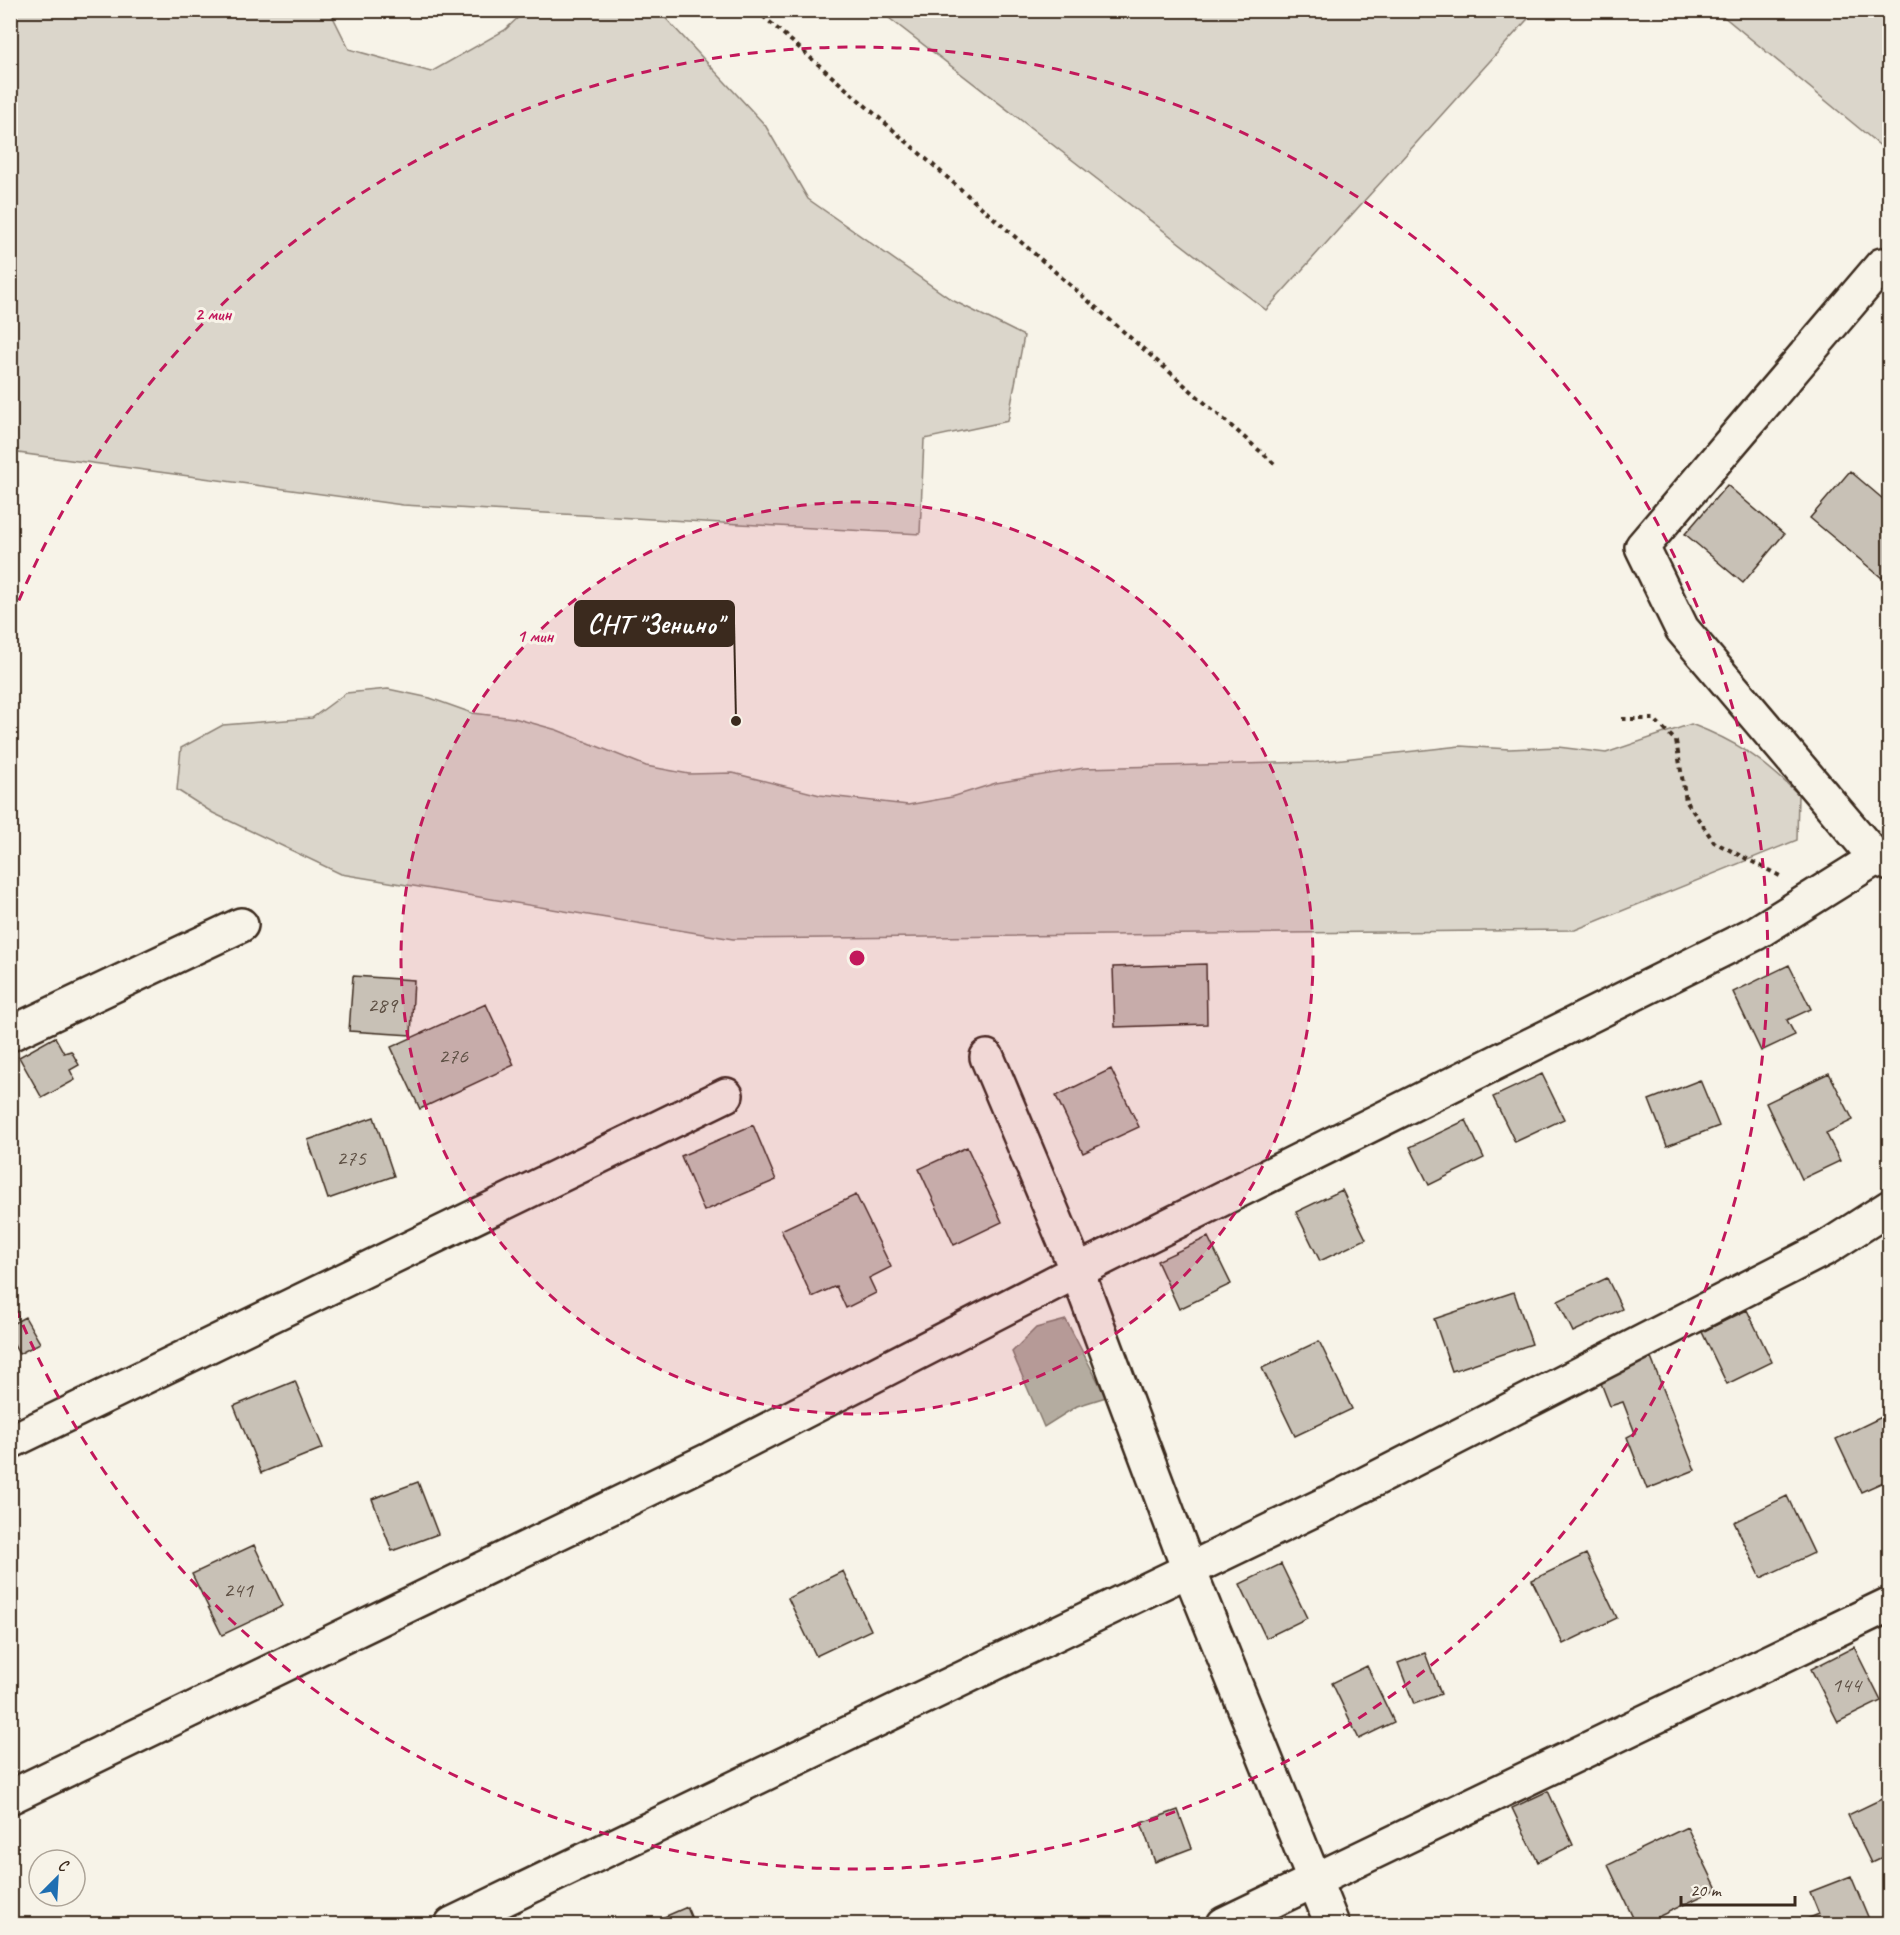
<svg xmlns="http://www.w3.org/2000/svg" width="1900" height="1935" font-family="Caveat,sans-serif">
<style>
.green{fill:#dbd6cb;stroke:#8b8074;stroke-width:1.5}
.water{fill:#b4aca0;stroke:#84786c;stroke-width:1.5}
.building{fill:#c8c1b6;stroke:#3b2a1e;stroke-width:1.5}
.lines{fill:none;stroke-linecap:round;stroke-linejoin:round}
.minor-casing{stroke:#3b2a1e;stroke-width:38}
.path{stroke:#3b2a1e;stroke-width:4;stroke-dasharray:4.5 4.5;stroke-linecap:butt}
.minor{stroke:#f7f3e8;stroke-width:33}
.ring{fill:none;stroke:#c2185b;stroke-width:3;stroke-dasharray:10 8}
.labels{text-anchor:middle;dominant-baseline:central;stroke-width:6;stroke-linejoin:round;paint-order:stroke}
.number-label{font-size:22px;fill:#5e5044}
.centre{fill:#c2185b;stroke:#f7f3e8;stroke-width:3}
.ring-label{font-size:18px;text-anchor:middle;font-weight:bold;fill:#c2185b;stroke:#f7f3e8;stroke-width:6;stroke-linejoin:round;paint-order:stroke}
.leader{fill:none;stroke:#3b2a1e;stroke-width:2}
.callout-dot{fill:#3b2a1e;stroke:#f7f3e8;stroke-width:2}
.callout{fill:#3b2a1e;stroke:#3b2a1e;stroke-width:2}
.callout-label{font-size:27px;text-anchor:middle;font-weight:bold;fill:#fff}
</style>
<rect width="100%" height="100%" fill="#f7f3e8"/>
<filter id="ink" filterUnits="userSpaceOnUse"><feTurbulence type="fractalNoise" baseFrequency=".0167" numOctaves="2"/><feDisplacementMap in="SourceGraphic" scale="12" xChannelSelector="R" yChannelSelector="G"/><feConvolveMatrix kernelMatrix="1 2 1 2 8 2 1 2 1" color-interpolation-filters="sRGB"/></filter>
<g filter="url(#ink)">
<path class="green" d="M11 10 330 11 349 49 431 72 505 30 525 11H659L765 125 808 199 952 300 1024 336 1008 421 924 439 920 534 403 505 11 452Z
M880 11H1535L1266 310Z
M1717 11H1889V153Z
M388 689 430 698 472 713 514 718 557 730 646 766 689 774 733 773 820 795 908 805 952 797 996 783 1084 768 1316 762 1460 746 1509 749 1558 747 1606 753 1691 724C1738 742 1762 759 1798 794L1797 840 1575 930 733 939 341 874 213 813 177 790 181 748 223 725 312 718 346 693Z"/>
<path class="water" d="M1066 1320 1106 1397 1077 1406 1044 1427 1012 1352 1036 1328Z"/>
<path class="building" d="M1850 471 1890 505V569L1882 578 1810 518Z
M1727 485 1784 534 1743 583 1685 534Z
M1206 964 1207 1024 1115 1027 1113 967Z
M1789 965 1811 1009 1787 1020 1795 1035 1761 1051 1733 992Z
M353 976 414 980 411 1035 349 1031Z
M486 1004 514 1065 420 1109 391 1047Z
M55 1037 64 1053 71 1051 79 1065 70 1070 75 1080 42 1098 19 1057Z
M1111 1069 1139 1127 1083 1153 1056 1096Z
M1829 1073 1853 1120 1826 1133 1840 1161 1802 1179 1766 1103Z
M1542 1074 1564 1119 1515 1142 1493 1097Z
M1700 1080 1719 1126 1667 1146 1649 1100Z
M374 1117 394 1176 328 1199 308 1140Z
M1466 1120 1484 1158 1429 1185 1410 1147Z
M753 1125 776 1180 704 1211 681 1156Z
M967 1147 1002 1222 954 1245 919 1169Z
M1342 1190 1366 1239 1320 1261 1296 1212Z
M856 1195 891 1267 869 1278 876 1293 846 1308 836 1286 812 1297 781 1230Z
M1208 1237 1231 1284 1179 1309 1157 1261Z
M1607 1278 1622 1309 1573 1332 1558 1301Z
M1514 1292 1532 1344 1452 1371 1434 1319Z
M1747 1310 1772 1362 1727 1384 1702 1332Z
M25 1317 40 1343 19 1354 10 1338V1325Z
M1319 1341 1352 1409 1295 1436 1262 1368Z
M1651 1358 1695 1470 1647 1489 1627 1437 1635 1433 1623 1402 1610 1406 1599 1378Z
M295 1381 323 1448 261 1473 234 1406Z
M1890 1413V1479L1861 1492 1836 1439Z
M418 1482 438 1534 392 1551 372 1499Z
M1787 1496 1814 1553 1761 1578 1734 1522Z
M254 1545 283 1606 222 1635 192 1574Z
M1586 1554 1617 1618 1563 1644 1532 1580Z
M1281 1564 1307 1618 1266 1638 1240 1584Z
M843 1571 871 1630 816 1656 788 1598Z
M1854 1647 1881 1701 1838 1722 1811 1669Z
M1425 1653 1441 1694 1414 1704 1398 1663Z
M1367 1666 1394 1722 1359 1739 1332 1683Z
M1548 1791 1573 1845 1538 1862 1512 1808Z
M1890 1795V1854L1871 1863 1848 1815Z
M1178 1810 1192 1848 1155 1862 1141 1823Z
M1687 1827 1717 1889 1643 1924H1636L1608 1865Z
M1851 1876 1871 1924H1795L1819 1914 1810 1892Z
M687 1907 694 1924H648Z"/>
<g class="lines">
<defs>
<path id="minor" d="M1882 265 1642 547 1682 629 1876 858 1890 864
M10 1034 241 925
M987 1057 1077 1271 1189 1570 1332 1924
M10 1442 726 1095
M10 1797 711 1459 1077 1271 1756 933 1876 858
M452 1924 1336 1499 1826 1248 1890 1207
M1224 1924 1890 1604"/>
</defs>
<use href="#minor" class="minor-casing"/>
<path class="path" d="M756 10 1277 466
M1622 719H1654L1676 741 1686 801 1714 842 1780 876"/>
<use href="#minor" class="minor"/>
</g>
</g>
<circle cx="857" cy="958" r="456" fill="#c2185b" fill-opacity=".12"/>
<g class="ring">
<circle cx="857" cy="958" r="456"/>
<path d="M12 617A911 911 0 1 1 12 1299"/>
</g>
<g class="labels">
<g class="number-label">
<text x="382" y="1005">289</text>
<text x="453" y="1056">276</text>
<text x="351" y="1158">275</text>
<text x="238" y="1590">241</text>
<text x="1846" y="1685">144</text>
</g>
</g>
<circle cx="857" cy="958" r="9" class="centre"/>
<g class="ring-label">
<text x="213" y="320">2 мин</text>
<text x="535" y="642">1 мин</text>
</g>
<path class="leader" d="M736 721L734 623"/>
<circle class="callout-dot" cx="736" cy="721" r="6"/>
<rect class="callout" x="575" y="601" width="159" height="45" rx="6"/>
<g class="callout-label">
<text x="655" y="633">СНТ "Зенино"</text>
</g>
<rect width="1900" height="1935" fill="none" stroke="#f7f3e8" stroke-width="36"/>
<rect x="18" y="18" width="1864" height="1899" fill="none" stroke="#3b2a1e" stroke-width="2" filter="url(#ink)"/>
<g transform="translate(57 1878) rotate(24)"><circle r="28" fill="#f7f3e8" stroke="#aca397" stroke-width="1.5"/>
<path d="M0-4.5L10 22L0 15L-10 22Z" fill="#1f6fb2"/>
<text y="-9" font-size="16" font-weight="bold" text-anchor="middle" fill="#3b2a1e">С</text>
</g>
<path d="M1681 1896v9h114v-9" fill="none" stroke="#3b2a1e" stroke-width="3"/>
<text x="1690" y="1896" font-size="18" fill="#3b2a1e" stroke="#f7f3e8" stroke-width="4.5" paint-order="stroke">20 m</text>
</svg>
